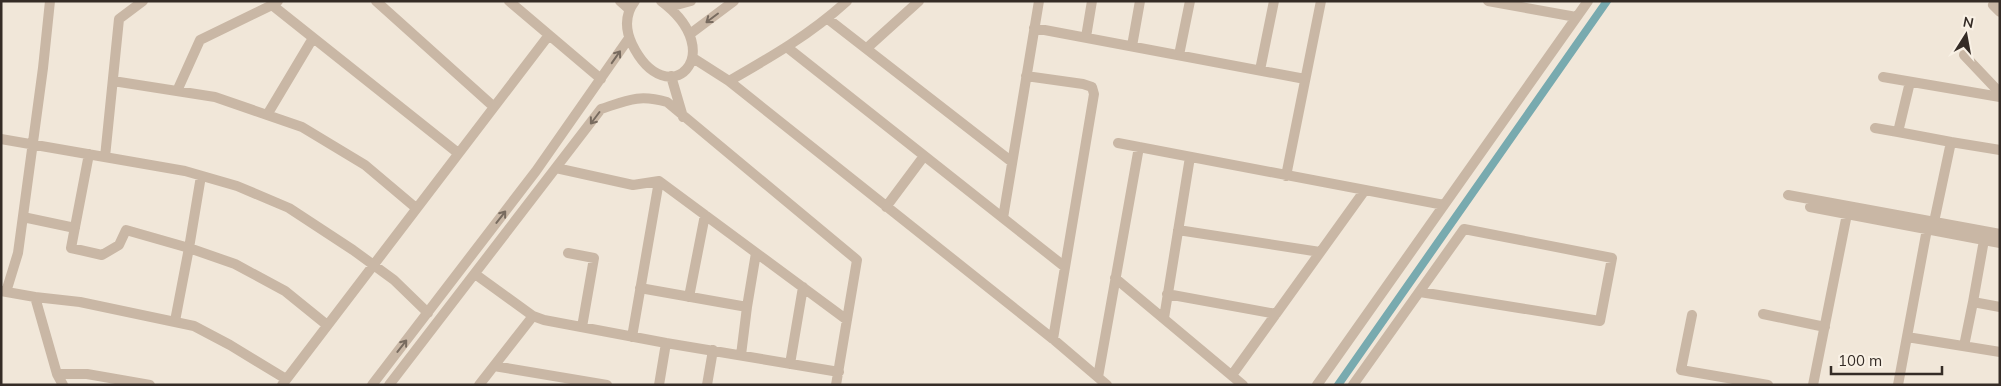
<svg xmlns="http://www.w3.org/2000/svg" width="2001" height="386" font-family="Mulish,sans-serif">
<style>
.lines{fill:none;stroke-linecap:round;stroke-linejoin:round}
.canal{stroke:#78aaaf;stroke-width:8}
.minor{stroke:#c9b7a5;stroke-width:10}
.oneway{stroke:#786b5f}
</style>
<rect width="100%" height="100%" fill="#f1e7d9"/>
<g class="lines">
<path class="canal" d="M1338 385 1607 1"/>
<path class="minor" d="M278 1 272 5 458 153
M376 1 494 107
M509 1 601 79
M620 1 629 9
M635 1C625 14 625 29 632 44 667 116 732 54 661 1
M1488 1 1576 17
M1996 1 1993 5 2000 12
M669 7 691 1
M828 19 1012 162
M1034 28 1305 79
M690 34 734 1
M1086 37 1092 1
M1132 46 1140 1
M788 48 1065 267
M867 48 919 1
M1179 55 1190 1
M1964 55 2000 93
M693 58 729 81 1053 339 1107 385
M1260 70 1274 1
M671 76 683 117
M1026 76 1083 84 1092 87 1094 94 1053 339
M1883 77 2000 97
M113 81 215 97 302 127 365 165 416 208
M729 81C771 57 811 34 847 1
M1910 82 1898 132 1951 142
M177 91 200 40 272 5
M267 115 313 38
M1875 128 1898 132
M1 139 185 171 237 186 289 208 353 250 394 280 428 313
M1118 143 1444 205
M89 154 71 248 102 255 119 245 126 230 189 248 201 176
M105 157 119 19 143 1
M556 168 633 185 659 181 847 320
M1286 176 1321 1
M1788 195 2000 234
M886 207 924 156
M1810 207 1984 240
M23 217 75 228
M1003 218 1039 1
M1934 222 1951 142 2000 150
M1178 230 1320 252
M2000 243 1984 240 1973 302 2000 307
M568 253 594 258 582 327
M475 274 533 316 544 320 666 343 659 385
M1115 278 1243 385
M640 288 747 307 741 355
M1 291 35 297
M6 292 18 253 43 68 50 1
M1167 294 1276 314
M689 297 705 215
M747 307 756 253
M1763 314 1825 327
M1692 315 1681 370 1768 385
M1164 318 1190 157
M175 321 189 248 235 264 285 291 327 325
M632 337 659 181
M1907 337 2000 352
M666 343 839 372
M1964 346 1973 302
M790 364 803 287
M494 366 607 385
M57 374H87L150 385
M1232 375 1365 190
M1098 377 1139 147
M63 385 57 374 35 297 80 302 194 326 230 345 286 379
M282 385 549 35
M372 385 536 171 629 38
M389 385 601 109C628 100 639 94 667 102L857 260 836 385
M479 385 533 316
M707 385 713 350
M1317 385 1588 1
M1353 385 1464 229 1612 258 1600 321 1420 292
M1813 385 1847 214
M1898 385 1927 229"/>
</g>
<defs><path id="oneway-shaft" d="M-6 0H5M1.5-3L5.5 0L1.5 3" fill="none" stroke-width="1.6" stroke-linecap="round" stroke-linejoin="round" transform="scale(1.25)"/></defs>
<g class="oneway">
<use href="#oneway-shaft" transform="translate(712 18) rotate(143)"/>
<use href="#oneway-shaft" transform="translate(616 57) rotate(-55)"/>
<use href="#oneway-shaft" transform="translate(595 118) rotate(127)"/>
<use href="#oneway-shaft" transform="translate(501 217) rotate(-52)"/>
<use href="#oneway-shaft" transform="translate(402 346) rotate(-52)"/>
</g>
<rect width="2001" height="386" fill="none" stroke="#352c26" stroke-width="5"/>
<g transform="translate(1966 35) rotate(11)" stroke="#f9f1e5" stroke-width="4" paint-order="stroke">
<path d="M0-4L9 19L0 12L-9 19Z" fill="#352c26"/>
<text y="-8" font-size="14" font-weight="bold" text-anchor="middle" fill="#352c26">N</text>
</g>
<path d="M1831 366v8h111v-8" fill="none" stroke="#352c26" stroke-width="2.5"/>
<text x="1838" y="366" font-size="15" fill="#352c26" stroke="#f9f1e5" stroke-width="4" paint-order="stroke">100 m</text>
</svg>
